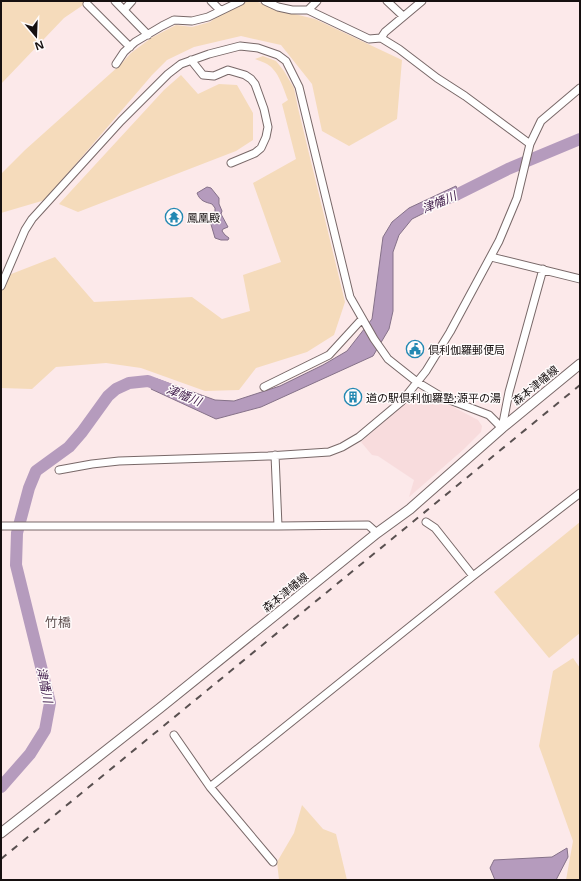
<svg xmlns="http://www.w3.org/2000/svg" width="581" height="881" font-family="'Noto Sans','Noto Sans JP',sans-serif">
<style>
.built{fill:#f8dcdd}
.green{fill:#f5dbbb}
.water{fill:#b59bbd;stroke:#857189}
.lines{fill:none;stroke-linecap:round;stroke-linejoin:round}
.river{stroke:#b59bbd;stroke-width:12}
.minor-casing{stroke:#786868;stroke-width:9}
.major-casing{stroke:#786868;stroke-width:11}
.minor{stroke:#fff;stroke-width:7}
.major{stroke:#fff;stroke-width:9}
.rail{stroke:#595050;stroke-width:2;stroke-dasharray:7 7;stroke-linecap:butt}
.labels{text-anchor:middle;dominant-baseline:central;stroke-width:3;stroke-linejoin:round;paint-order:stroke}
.poi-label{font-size:11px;fill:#161010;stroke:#fffbfb;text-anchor:start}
.street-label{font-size:11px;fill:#161010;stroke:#fffbfb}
.water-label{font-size:12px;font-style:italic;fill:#462451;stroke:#fffbfb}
.quarter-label{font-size:13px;fill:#625353;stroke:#fffbfb}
</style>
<rect width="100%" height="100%" fill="#fce9ea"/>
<path class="built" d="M421 393 428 394 440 400 478 420 482 426 481 432 464 449 409 497 414 480 378 456 372 455 361 442 413 396Z"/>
<path class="green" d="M1 1H89L64 18 1 84Z
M255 1 286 12 315 19 402 60 397 119 349 146 322 131 312 84 281 45 241 36 194 47 167 60 152 75 45 200 1 213V174L25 150 120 65 131 53 151 38 176 25 192 27 210 22 222 13 233 7 246 2Z
M263 56 276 61 284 71 294 88 298 108 345 302 334 335 307 352 256 368 239 390 205 391 141 368 106 363 56 367 32 389 1 388V278L55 257 94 302 192 297 222 319 250 311 243 275 281 262 253 183 296 159 282 104 288 100C283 88 279 71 267 64 264 62 259 61 255 59Z
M181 75 198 94 219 84 237 85 253 113V140L236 151 78 212 59 204 164 90Z
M580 522V633L549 658 494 592Z
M573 658 580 668V880H566L573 841 539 746 553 671Z
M302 805 323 829 336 834 347 880H279L277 862 294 833Z"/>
<path class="water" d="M456 186 460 199 432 209 412 219 399 235 393 252V311L389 329 373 356 261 407 216 419 151 389 157 379 215 400 234 401 280 386 323 365 347 351 372 319 383 237 392 222 409 208Z
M207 187 211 188 219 198V204L222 211 221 214 228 227 223 229 222 231 225 235 229 238 228 240H221L215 238 210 221 215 215V208L212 204C205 202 200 201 197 193Z
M567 848 568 857 556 880H495L490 868 494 860 552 857Z"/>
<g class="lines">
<path class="river" d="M445 199 456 195 508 169 580 139
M1 787 30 754 45 730 50 703 16 565 17 533 29 488 36 471 69 447 82 432 108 396 116 389 129 383 148 381 169 389"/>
<defs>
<path id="minor" d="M115 1 148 35
M211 1 220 10
M265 1 278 7 292 10H308L369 39 381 38
M387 1 403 16
M422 1 385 32 381 38 399 49 437 78 465 96 530 144
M87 4 130 47
M124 10 132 1
M308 10 317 1
M191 60 203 75 214 76 228 70 245 75 251 79 255 84 264 109 268 127 266 137 261 148 255 153 231 163
M116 64 124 52 135 42 162 26 174 20 192 21 208 17 241 1
M491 257 580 279
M1 286 25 230 32 219 121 121 168 74 181 64 209 54 240 46 258 48 278 55 286 61 299 87 350 297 374 339 388 359 417 382 442 397 489 415 502 428
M264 387 329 355 362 319
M502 428 509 392 543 269
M275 455 278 526
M59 470 92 464 119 461 268 456 329 452 342 447 359 437 402 401 426 371 450 332 499 241 517 198 530 144 541 121 580 88
M426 522 435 528 473 576
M1 526H278L368 525 377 533
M174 735 210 787 273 862
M210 787 473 576 580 493"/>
<path id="major" d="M1 833 160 708 377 533 410 509 502 428 580 364"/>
</defs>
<use href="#minor" class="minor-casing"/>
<use href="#major" class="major-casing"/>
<use href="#minor" class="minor"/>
<use href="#major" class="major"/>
<path class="rail" d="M1 859 580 385"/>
</g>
<defs>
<symbol id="temple-ring" viewBox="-11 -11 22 22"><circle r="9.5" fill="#fffbfb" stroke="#2388b2" stroke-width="1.5"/><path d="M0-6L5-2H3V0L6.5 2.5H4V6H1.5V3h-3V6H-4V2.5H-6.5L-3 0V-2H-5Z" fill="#2388b2"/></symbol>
<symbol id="civic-ring" viewBox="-11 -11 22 22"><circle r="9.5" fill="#fffbfb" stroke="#2388b2" stroke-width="1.5"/><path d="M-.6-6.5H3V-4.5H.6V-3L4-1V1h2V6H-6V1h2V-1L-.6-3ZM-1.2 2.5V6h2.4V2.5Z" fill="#2388b2"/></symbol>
<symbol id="building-ring" viewBox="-11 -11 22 22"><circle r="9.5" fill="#fffbfb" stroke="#2388b2" stroke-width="1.5"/><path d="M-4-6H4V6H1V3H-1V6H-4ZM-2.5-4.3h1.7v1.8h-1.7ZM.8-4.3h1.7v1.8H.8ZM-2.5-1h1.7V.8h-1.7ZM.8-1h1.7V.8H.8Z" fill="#2388b2"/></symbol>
</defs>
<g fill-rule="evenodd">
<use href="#temple-ring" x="164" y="207" width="20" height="20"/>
<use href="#civic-ring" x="405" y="339" width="20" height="20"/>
<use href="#building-ring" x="343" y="387" width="20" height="20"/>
</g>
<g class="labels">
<g class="poi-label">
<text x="187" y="217">鳳凰殿</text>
<text x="428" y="349">倶利伽羅郵便局</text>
<text x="366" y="397">道の駅倶利伽羅塾;源平の湯</text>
</g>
<g class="street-label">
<text transform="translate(535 385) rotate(-39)">森本津幡線</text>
<text transform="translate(285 592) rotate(-39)">森本津幡線</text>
</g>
<g class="water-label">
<text transform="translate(439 202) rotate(-23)">津幡川</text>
<text transform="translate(184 395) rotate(22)">津幡川</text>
<text transform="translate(45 685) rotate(79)">津幡川</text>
</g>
<g class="quarter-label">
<text x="58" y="622">竹橋</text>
</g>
</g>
<rect width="581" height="881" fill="none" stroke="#161010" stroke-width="4"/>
<g transform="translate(36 36) rotate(161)" stroke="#fffbfb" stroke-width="3" paint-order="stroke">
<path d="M0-3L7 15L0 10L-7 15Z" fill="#161010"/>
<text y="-6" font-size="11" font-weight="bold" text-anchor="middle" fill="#161010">N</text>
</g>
</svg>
